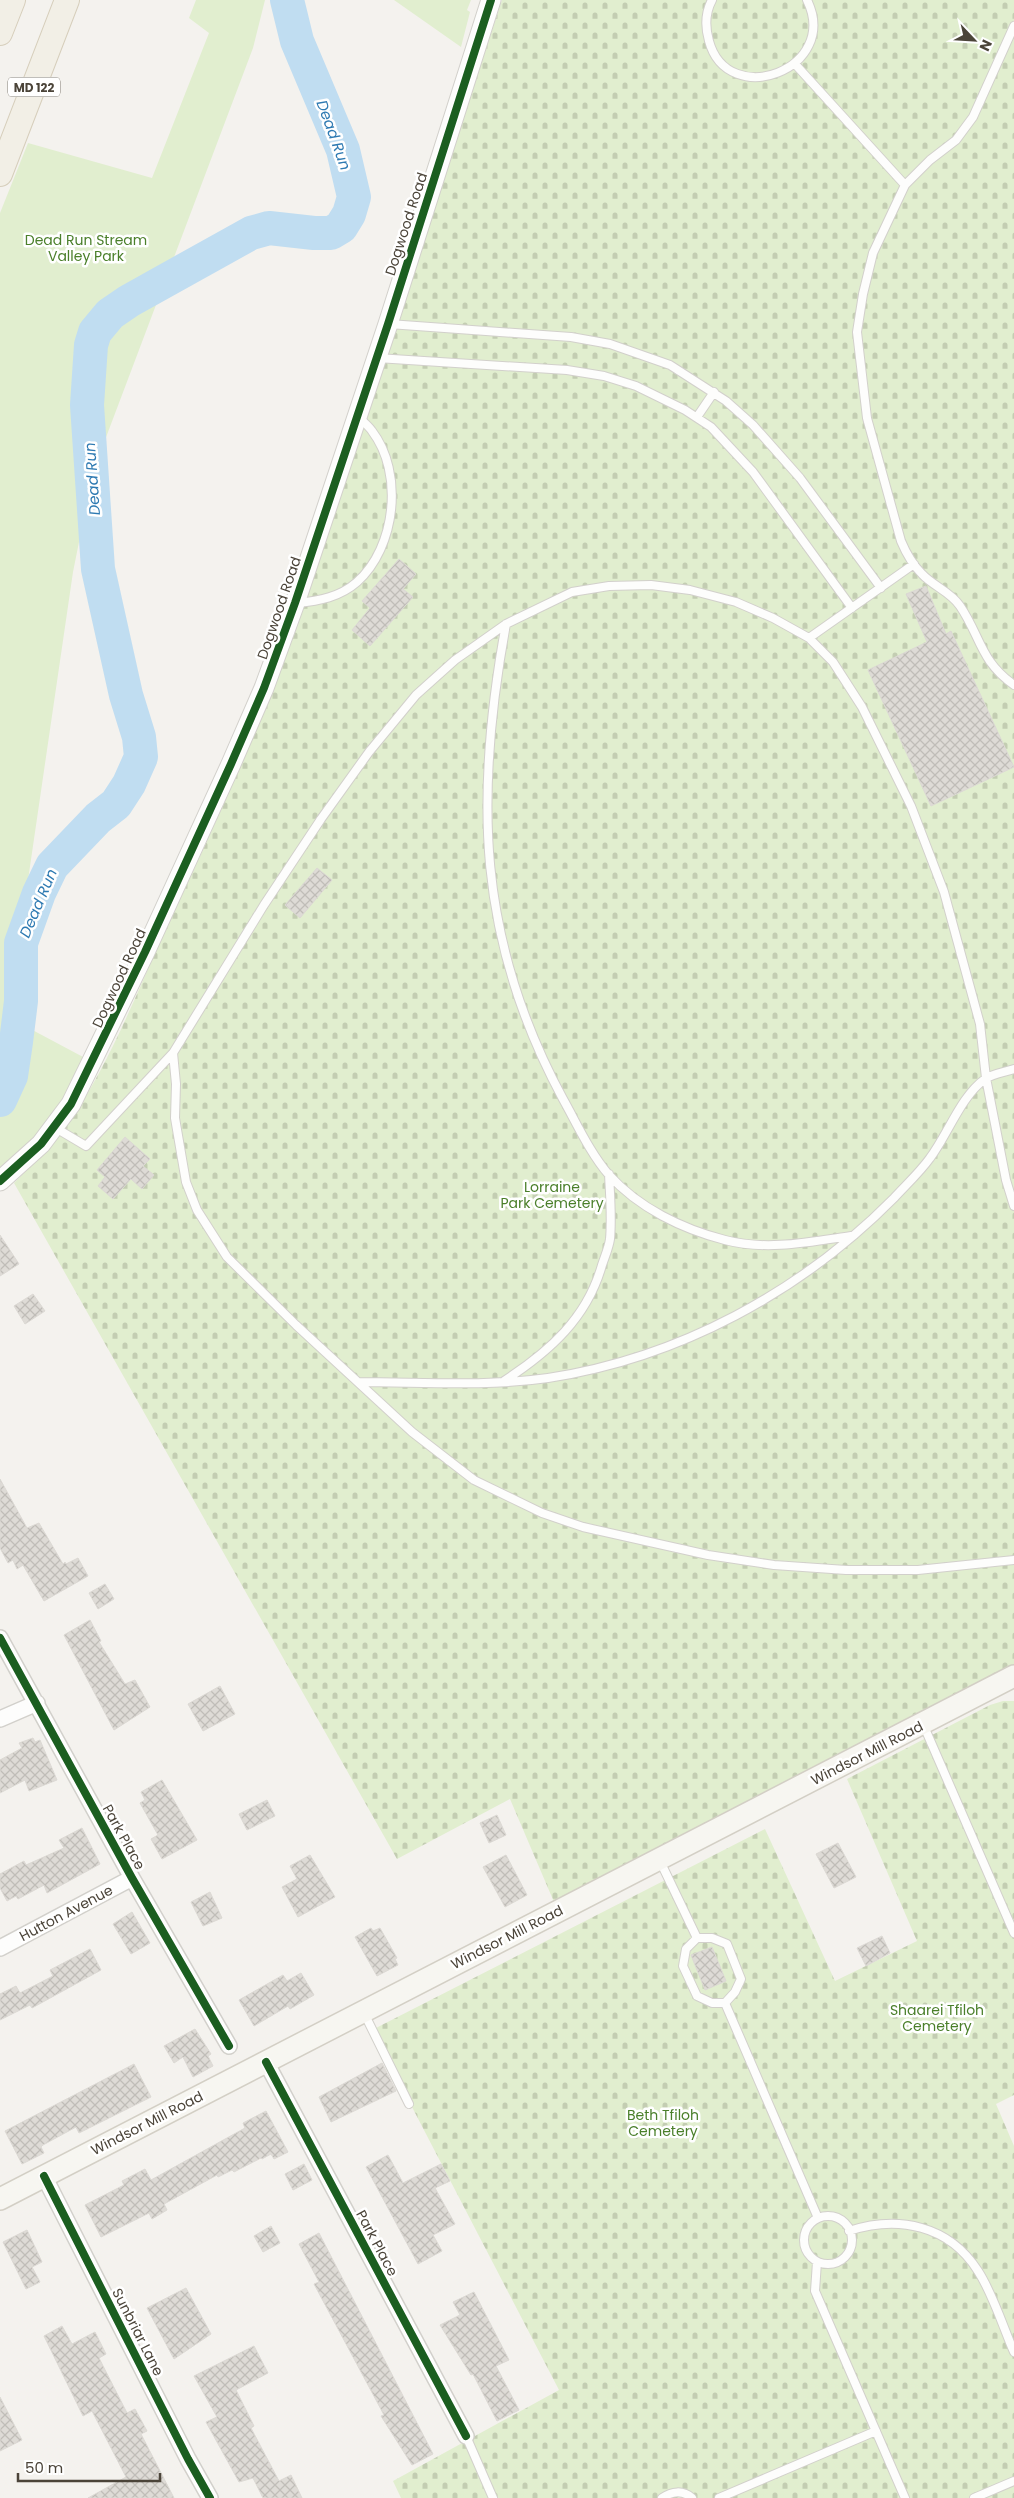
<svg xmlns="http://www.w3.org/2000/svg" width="1014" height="2498" font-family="Poppins,sans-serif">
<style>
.cemetery{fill:url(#cemetery-stones)}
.park{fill:#e1eecf}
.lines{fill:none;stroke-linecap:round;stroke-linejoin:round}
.river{stroke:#c0ddf1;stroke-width:34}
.building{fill:url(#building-cross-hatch);stroke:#dcd9d4}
.service-casing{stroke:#d2d0cb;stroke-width:10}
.minor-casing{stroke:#d2d0cb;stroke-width:18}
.tertiary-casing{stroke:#d2d0cb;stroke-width:21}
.secondary-casing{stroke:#d3cfc5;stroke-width:24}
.primary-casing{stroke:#d6cebb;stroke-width:26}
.service{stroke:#fdfdfc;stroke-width:8}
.minor{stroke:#fdfdfc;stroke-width:15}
.tertiary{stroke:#fdfdfc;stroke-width:19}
.secondary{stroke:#f7f6f1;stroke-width:21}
.primary{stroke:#f2efe6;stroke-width:24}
.cycleway-casing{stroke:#fff;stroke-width:11}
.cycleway{stroke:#1b5e20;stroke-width:8}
.labels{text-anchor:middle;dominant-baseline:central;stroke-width:5;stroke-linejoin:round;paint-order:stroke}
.shield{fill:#fff;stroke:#817c74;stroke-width:1}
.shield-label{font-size:12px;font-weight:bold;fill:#4b4439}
.street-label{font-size:14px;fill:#4b4439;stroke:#fff}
.park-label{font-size:14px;fill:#4a7f2a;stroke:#fff}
.water-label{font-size:15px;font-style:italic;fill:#2e7ab2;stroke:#fff}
</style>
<defs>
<pattern id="cemetery-stones" width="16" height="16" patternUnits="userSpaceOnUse" patternTransform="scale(1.25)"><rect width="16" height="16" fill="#e1eecf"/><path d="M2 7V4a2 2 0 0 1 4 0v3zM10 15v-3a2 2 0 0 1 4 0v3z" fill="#c3cdb2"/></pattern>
<pattern id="building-cross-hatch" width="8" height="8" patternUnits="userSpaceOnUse" patternTransform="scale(1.25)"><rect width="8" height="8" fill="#dedbd6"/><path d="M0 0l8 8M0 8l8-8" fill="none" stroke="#c0bdb8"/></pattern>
</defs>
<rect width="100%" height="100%" fill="#f4f2ee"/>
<path class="cemetery" d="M502 0H1014V1666L554 1902 510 1799 397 1859 14 1183C32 1165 50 1148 65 1128 109 1067 136 993 168 925 214 827 259 729 297 627Z
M1003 1701H1014V2095L996 2104 1014 2146V2498H401L393 2481 559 2390 372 2030 765 1829 835 1981 917 1941 847 1779 990 1705Z"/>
<path class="park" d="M196 0H265L253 48 105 440 88 497 73 572 8 1017 85 1058 65 1095 38 1135 0 1170V213L28 143 152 178 209 33 189 18Z
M394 0H471L467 10 470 12 461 47Z"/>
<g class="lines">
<path class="river" d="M0 1100 11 1076 16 1042 21 1001V943L39 893 52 866 98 818 116 804 129 784 141 757 139 737 126 695 98 569 87 405 91 345 95 332 110 314 129 301 251 233 269 228 314 233H331L341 227 349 214 354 197 343 150 297 41 287 0"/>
</g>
<path class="building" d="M399 559 416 574 403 589 413 597 370 646 352 630 370 608 362 601Z
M926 586 946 634 951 631 1014 767 931 806 868 670 927 642 906 594Z
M317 868 332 880 300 918 285 905Z
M125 1137 150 1159 143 1166 154 1175 142 1189 131 1179 113 1199 98 1186 105 1177 97 1170Z
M0 1235 19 1264 0 1276Z
M33 1294 45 1311 25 1324 14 1306Z
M0 1479 27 1528 39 1523 63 1564 65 1562 66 1564 78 1558 88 1576 44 1601 23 1565 17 1569 13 1560 8 1563 0 1548Z
M105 1584 114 1599 98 1609 89 1593Z
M90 1620 101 1641 99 1642 125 1684 135 1680 150 1707 114 1730 64 1635Z
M220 1686 235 1714 203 1731 188 1704Z
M33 1738 35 1742 40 1740 57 1780 29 1791 25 1780 0 1793V1760L22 1748 19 1743Z
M162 1780 197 1840 162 1859 151 1839 158 1835 140 1803 145 1800 141 1792Z
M267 1800 275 1816 247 1830 239 1814Z
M497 1815 506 1835 489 1843 480 1823Z
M82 1828 100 1864 47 1893 44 1885 18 1899 16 1896 7 1901 0 1888V1874L24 1861 26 1865 64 1848 59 1840Z
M838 1843 856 1877 834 1888 816 1854Z
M310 1855 335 1897 298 1917 282 1887 297 1879 290 1866Z
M506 1855 527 1895 505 1907 483 1867Z
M210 1892 222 1918 203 1926 191 1902Z
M132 1912 150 1943 131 1954 113 1924Z
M371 1928 373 1931 380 1928 397 1958 395 1959 398 1965 377 1976 355 1937Z
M882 1936 890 1953 866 1966 857 1948Z
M712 1947 726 1981 705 1990 691 1955Z
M90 1949 101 1970 32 2008 30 2005 0 2020V1994L16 1986 20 1993 53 1976 50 1970Z
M301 1973 314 1995 290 2009 288 2006 254 2026 239 2000 283 1975 287 1981Z
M195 2029 211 2054 208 2056 213 2066 193 2077 183 2057 174 2063 164 2046Z
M382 2063 396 2091 331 2122 319 2097Z
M134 2064 151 2097 79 2133 76 2127 43 2145 41 2147 44 2153 22 2164 5 2131Z
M266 2111 288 2152 274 2159 271 2154 262 2159 261 2158 234 2172 232 2170 218 2177 217 2175 164 2204 167 2210 152 2219 149 2213 101 2237 85 2205 124 2185 122 2181 145 2169 151 2180 245 2128 243 2123Z
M388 2155 403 2183 441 2164 450 2181 435 2188 455 2224 433 2235 442 2251 418 2264 366 2167Z
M304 2164 312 2180 293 2190 285 2174Z
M271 2226 280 2243 263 2252 254 2236Z
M27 2230 42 2262 32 2267 40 2282 26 2289 3 2242Z
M319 2233 433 2454 412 2465 381 2416 384 2415 376 2400 314 2284 319 2282 299 2244Z
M186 2288 211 2334 174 2359 147 2308Z
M474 2292 509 2360 496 2366 519 2410 497 2421 473 2374 471 2375 440 2325 460 2315 453 2302Z
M62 2326 72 2344 95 2332 106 2354 99 2358 127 2413 135 2409 147 2431 141 2434 174 2498H88L126 2477 92 2411 83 2416 44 2336Z
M254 2346 268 2373 236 2390 254 2426 251 2428 279 2481 291 2475 302 2498H263L253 2478 239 2482 206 2422 217 2417 194 2376Z
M0 2397 22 2440 0 2451Z"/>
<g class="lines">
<defs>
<path id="service" d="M712 0C705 13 705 27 709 41 728 111 841 69 807 0
M1014 26 973 117 956 140 930 160 905 185 873 253 863 294 857 332 867 418 901 541C906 553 913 565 922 574 933 586 951 592 960 606 981 637 980 661 1014 685
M795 64 905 185
M389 324 571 337 610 344 670 365 726 401 753 425 800 478 881 588
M377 358 567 370 604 376 636 386 685 410 711 427 753 472 852 608
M697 417 714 392
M297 603C319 601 340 597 357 582 396 547 404 473 372 431 369 426 363 422 359 417
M506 624C474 797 477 940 563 1099 577 1124 590 1153 609 1175 639 1208 682 1229 725 1240 766 1251 810 1242 851 1236
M809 638 914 564
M54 1127 86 1146 173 1053
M1014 1206 1006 1180 986 1078 980 1024 944 892 911 806 862 707 833 662 809 638 773 618 736 602 690 590 651 585 609 586 572 592 506 624 455 660 416 695 369 752 321 819 264 905 173 1053 176 1084 175 1118 186 1182 197 1210 227 1257 296 1325 412 1432 474 1480 542 1513 583 1527 708 1555 774 1565 846 1570H918L1014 1560
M504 1381C550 1351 587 1318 602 1265 605 1256 609 1247 610 1239 612 1217 610 1195 609 1174
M359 1382C422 1382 485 1387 548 1378 679 1358 801 1292 894 1198 906 1185 920 1172 930 1158 948 1134 961 1096 985 1079 992 1074 1005 1072 1014 1069
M923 1724 1014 1933
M660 1861 697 1938
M697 1938H712L727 1944 741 1979 735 1992 725 2003H712L697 1996 683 1966 686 1949Z
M725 2003 818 2218
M364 2013 409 2104
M804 2240a24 24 0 1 1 48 0a24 24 0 1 1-48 0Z
M849 2231C898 2215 949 2225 978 2271 993 2294 1003 2327 1014 2352
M817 2262 815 2291 905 2498
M466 2436 493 2498
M662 2498C672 2491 683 2490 692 2498
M719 2498 876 2431
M974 2498 1014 2481"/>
<path id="minor" d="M0 1638 132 1878 229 2046
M0 1719 37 1703
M0 1948 132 1878
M266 2062 466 2436
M44 2176 188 2459 210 2498"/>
<path id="tertiary" d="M0 1181 41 1144 71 1104 145 952 231 764 264 688 295 603 388 324 491 0"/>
<path id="secondary" d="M0 2199 1014 1676"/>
<path id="primary" d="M0 33 13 0
M0 174 67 0"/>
</defs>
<use href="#service" class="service-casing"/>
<use href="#minor" class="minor-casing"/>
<use href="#tertiary" class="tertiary-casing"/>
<use href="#secondary" class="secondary-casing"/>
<use href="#primary" class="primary-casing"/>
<use href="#service" class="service"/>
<use href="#minor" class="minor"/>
<use href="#tertiary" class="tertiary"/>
<use href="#secondary" class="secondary"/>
<use href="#primary" class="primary"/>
<defs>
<path id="cycleway" d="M0 1181 41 1144 71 1104 145 952 231 764 264 688 295 603 388 324 491 0
M0 1638 132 1878 229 2046
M266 2062 466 2436
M44 2176 188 2459 210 2498"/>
</defs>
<use href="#cycleway" class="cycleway-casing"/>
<use href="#cycleway" class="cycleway"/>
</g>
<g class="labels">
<rect class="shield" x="8" y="77.5" width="52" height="19" rx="4"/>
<g class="shield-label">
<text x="34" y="87">MD 122</text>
</g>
<g class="street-label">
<text transform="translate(406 224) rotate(-72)">Dogwood Road</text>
<text transform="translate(279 608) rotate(-71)">Dogwood Road</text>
<text transform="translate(119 978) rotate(-65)">Dogwood Road</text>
<text transform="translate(867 1753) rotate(-27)">Windsor Mill Road</text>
<text transform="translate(124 1837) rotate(61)">Park Place</text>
<text transform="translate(66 1913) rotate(-28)">Hutton Avenue</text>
<text transform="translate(507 1937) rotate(-27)">Windsor Mill Road</text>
<text transform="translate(147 2123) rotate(-27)">Windsor Mill Road</text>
<text transform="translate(377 2243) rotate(62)">Park Place</text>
<text transform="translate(138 2332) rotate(63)">Sunbriar Lane</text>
</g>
<g class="park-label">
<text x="86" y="240">Dead Run Stream<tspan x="86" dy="16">Valley Park</tspan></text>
<text x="552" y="1187">Lorraine<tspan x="552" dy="16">Park Cemetery</tspan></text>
<text x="937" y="2010">Shaarei Tfiloh<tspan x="937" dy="16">Cemetery</tspan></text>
<text x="663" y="2115">Beth Tfiloh<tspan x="663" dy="16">Cemetery</tspan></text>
</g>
<g class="water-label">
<text transform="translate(334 135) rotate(70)">Dead Run</text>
<text transform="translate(92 479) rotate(-94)">Dead Run</text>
<text transform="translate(38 903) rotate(-67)">Dead Run</text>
</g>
</g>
<g transform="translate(974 40) rotate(115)" stroke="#ffffff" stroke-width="4" paint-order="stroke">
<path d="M0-4L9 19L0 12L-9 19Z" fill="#4b4439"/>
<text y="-8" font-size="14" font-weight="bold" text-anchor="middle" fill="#4b4439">N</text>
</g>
<path d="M18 2473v8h142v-8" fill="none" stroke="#4b4439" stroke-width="2.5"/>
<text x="25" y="2473" font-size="15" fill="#4b4439" stroke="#ffffff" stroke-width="4" paint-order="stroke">50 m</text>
</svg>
